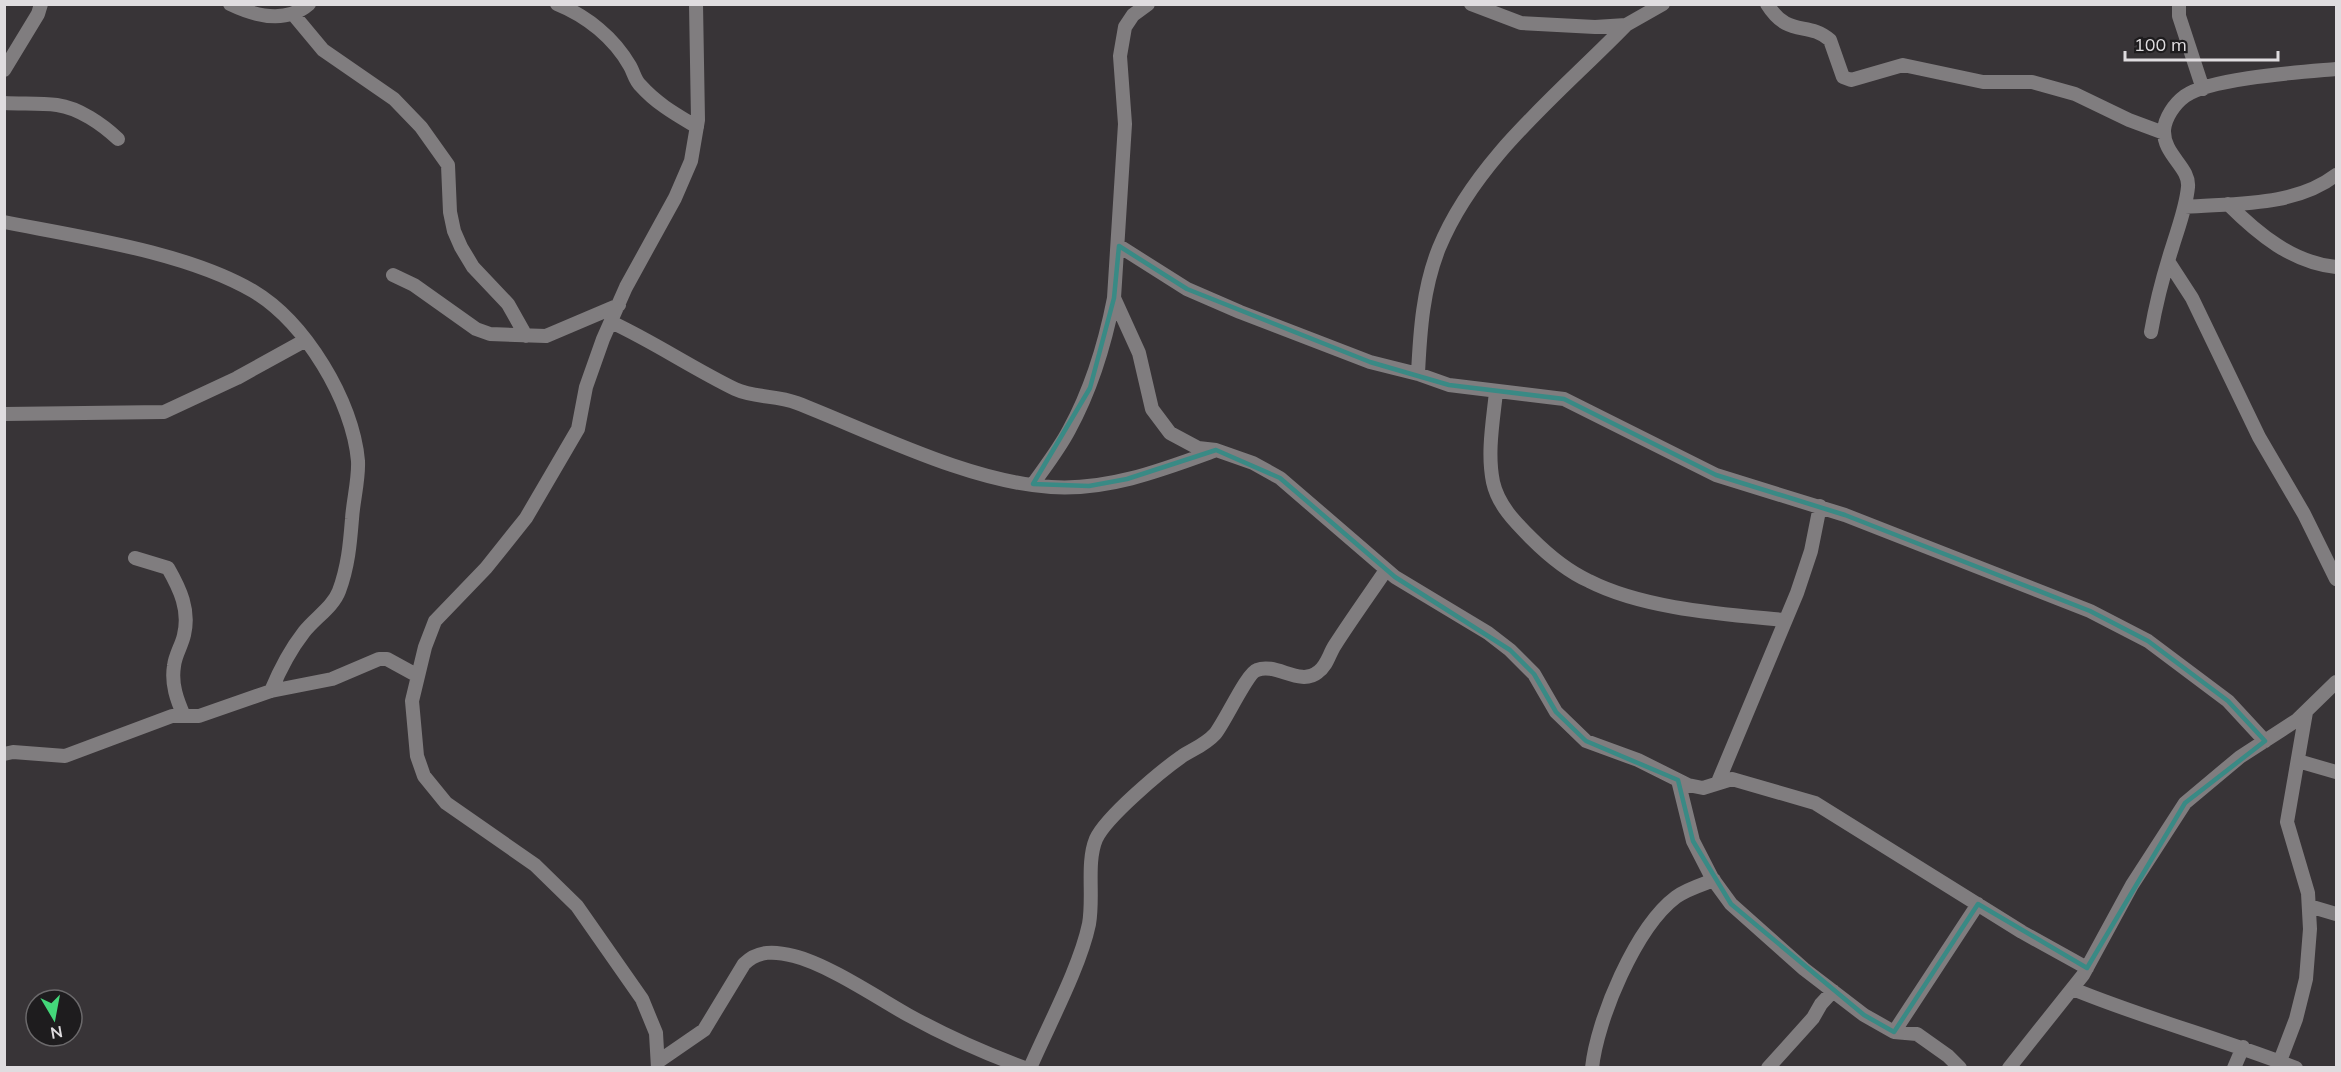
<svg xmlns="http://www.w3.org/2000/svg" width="2341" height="1072" font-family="Mulish,sans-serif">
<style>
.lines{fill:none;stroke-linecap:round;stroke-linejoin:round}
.minor{stroke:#807d7f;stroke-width:14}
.marked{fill:none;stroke:#398a85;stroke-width:4.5;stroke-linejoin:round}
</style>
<rect width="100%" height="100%" fill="#383437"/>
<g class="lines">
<path class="minor" d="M230 4C255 16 286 24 309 4
M557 4C587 16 614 38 630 66 634 73 635 81 641 86 657 104 677 115 697 127
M1148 4 1133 15 1125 27 1120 56 1125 124 1114 298 1139 353 1152 409 1170 433 1198 448 1216 450 1253 463 1280 478 1395 577 1488 633 1510 650 1534 674 1556 712 1586 741 1638 760 1688 785 1703 788 1732 779 1815 803 2022 932 2087 968
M1471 4 1521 23 1595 27 1626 25 1663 4
M1767 4C1789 39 1807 20 1830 40L1843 77 1851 80 1903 65 1983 82H2032L2075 94 2129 120 2164 133
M2179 4V16L2203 89
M293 14 323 50 394 99 421 127 448 165 450 212 454 231 461 247 473 267 508 304 526 336
M4 70 38 14 41 4
M4 103C22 104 40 103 57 105 79 108 102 124 118 139
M2228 204C2258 234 2293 263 2336 267
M2185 207C2235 203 2294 207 2336 175
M4 222C81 237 186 252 253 291 305 322 353 401 358 461 359 479 353 501 352 519 350 544 348 567 339 591 333 607 315 618 304 632 290 650 280 669 271 691
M1119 246 1187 289 1240 312 1370 362 1418 374 1449 385 1564 399 1716 475 1845 515 2090 611 2148 641 2228 701 2265 741
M2168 261 2192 298 2259 437 2304 514 2336 579
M393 275 414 285 476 329 490 334 546 336 619 305
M611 322C654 342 692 368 735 389 754 398 777 395 797 403 874 433 969 482 1051 487 1107 491 1162 470 1214 451
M2151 332C2156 303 2163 276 2172 248 2178 228 2186 208 2188 187 2190 167 2163 155 2164 130 2165 118 2174 104 2185 96 2210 78 2303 72 2336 69
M1418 374C1420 331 1423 288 1439 248 1476 158 1560 93 1626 25
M1496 392C1493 421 1487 453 1493 482 1498 505 1515 522 1531 538 1548 555 1567 571 1589 581 1644 609 1723 614 1784 620
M4 414 164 412 237 378 304 341
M1033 484C1045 467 1059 449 1069 430 1092 388 1105 344 1114 298
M135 558 168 568C180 589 190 610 184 635 182 645 175 655 174 666 171 684 177 700 184 716
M4 754 13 752 65 756 172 716H199L271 691 332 679 379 659H387L418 676
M2298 761 2336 772
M1678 780 1693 841 1712 878 1731 904 1804 969 1864 1015 1894 1032 1917 1034 1948 1056 1960 1068
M1718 782 1797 593 1811 551 1820 506
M2309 906 2336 914
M2073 989C2146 1019 2222 1039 2296 1068
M1894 1032 1978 904
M659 1061 704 1030 744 964C758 950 775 951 794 956 827 964 878 998 908 1015 946 1036 984 1053 1025 1068
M2280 1061 2296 1019 2306 979 2310 929 2308 893 2287 822 2306 712
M658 1068 656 1033 642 999 577 906 535 865 446 803 424 776 417 756 412 701 425 647 435 621 486 568 526 518 578 429 586 387 603 339 626 287 675 198 691 161 698 120 696 4
M1030 1068C1048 1026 1080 967 1089 924 1094 897 1086 863 1096 839 1106 817 1161 771 1181 757 1193 749 1205 745 1215 734 1225 722 1247 673 1257 670 1276 662 1300 687 1318 672 1327 666 1329 654 1335 645 1351 620 1369 595 1386 570
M1592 1068C1597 1019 1636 927 1676 897 1687 889 1701 885 1714 880
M1768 1068 1813 1018 1821 1004 1833 991
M2009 1068 2083 975 2132 885 2185 803 2240 757 2297 720 2336 682
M2234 1068 2243 1047"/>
</g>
<path class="marked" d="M1119 246 1187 289 1370 362 1449 385 1564 399 1716 475 1845 515 2090 611 2148 641 2228 701 2265 741 2185 803 2087 968 1978 904 1894 1032 1864 1015 1731 904 1693 841 1678 780 1586 741 1556 712 1534 674 1510 650 1395 577 1280 478 1216 450 1127 479 1089 486 1033 484 1090 388 1114 298Z"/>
<rect width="2341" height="1072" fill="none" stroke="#dfdcdf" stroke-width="12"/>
<g transform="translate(54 1018) rotate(170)"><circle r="28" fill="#1e1c1e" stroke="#6b696b" stroke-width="1.5"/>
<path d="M0-4.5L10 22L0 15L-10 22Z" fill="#44d77a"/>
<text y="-9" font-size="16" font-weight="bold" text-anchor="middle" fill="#dfdcdf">N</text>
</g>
<path d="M2125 51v9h153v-9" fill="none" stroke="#dfdcdf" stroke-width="3"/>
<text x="2134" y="51" font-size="18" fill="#dfdcdf" stroke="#1e1c1e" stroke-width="4.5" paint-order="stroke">100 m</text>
</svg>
